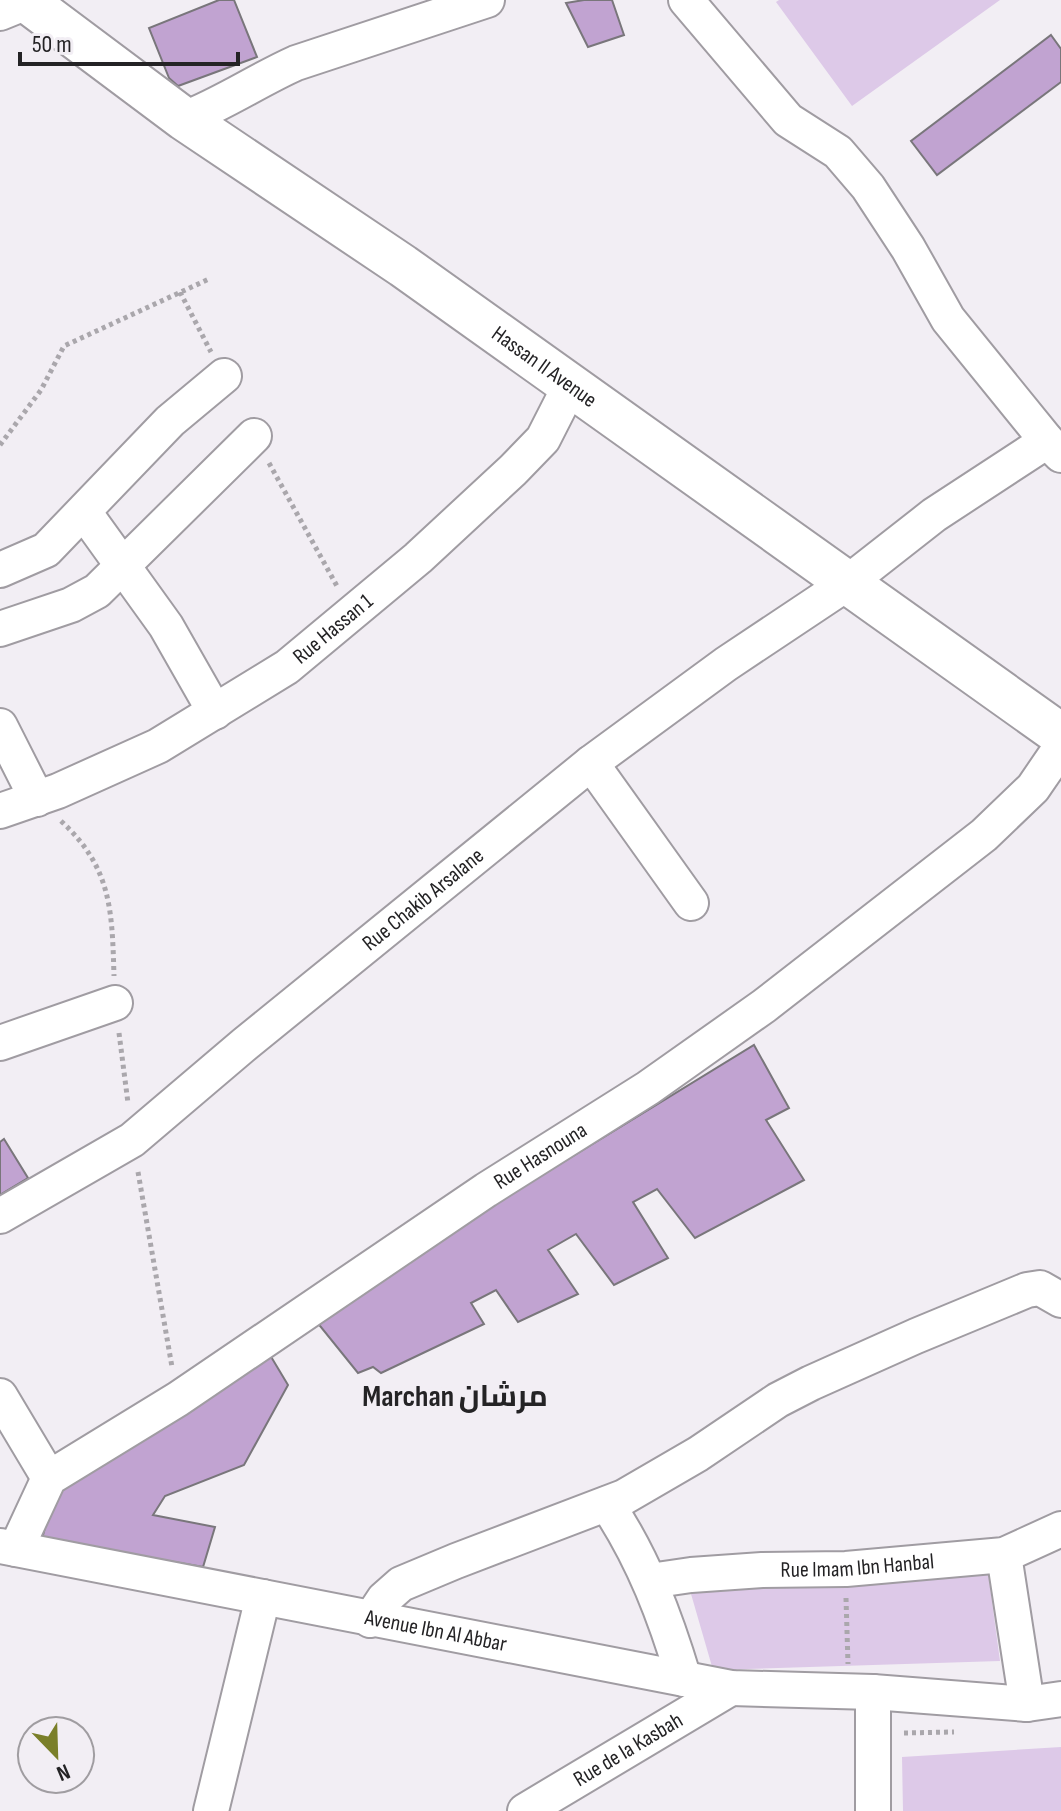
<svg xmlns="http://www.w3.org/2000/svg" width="1061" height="1811" font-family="'Sofia Sans Condensed',Cairo,sans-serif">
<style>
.green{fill:#ddc9e8}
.building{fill:#c1a3d1;stroke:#79767b;stroke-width:2}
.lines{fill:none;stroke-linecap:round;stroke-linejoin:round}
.minor-casing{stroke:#a09ca2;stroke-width:38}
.tertiary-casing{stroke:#a09ca2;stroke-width:46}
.path{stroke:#aaa7ac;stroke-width:5;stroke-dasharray:4 4;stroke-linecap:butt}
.minor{stroke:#fff;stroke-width:34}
.tertiary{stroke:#fff;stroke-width:42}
.labels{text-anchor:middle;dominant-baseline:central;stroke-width:7;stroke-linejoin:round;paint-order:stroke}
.street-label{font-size:22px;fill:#242325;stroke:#f2eef4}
.district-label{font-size:30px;font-weight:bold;fill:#242325;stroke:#f2eef4}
</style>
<rect width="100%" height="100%" fill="#f2eef4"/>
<path class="green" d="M779 0H1000L852 106 776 2Z
M988 1572 1000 1661 713 1670 689 1587Z
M1061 1747V1811H903L902 1757Z"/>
<path class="building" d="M219 0H234L257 57 178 86 169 78 149 28Z
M584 0H612L624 35 588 47 566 3Z
M1051 35 1061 49V82L937 175 911 141Z
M754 1045 789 1108 766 1120 804 1180 695 1238 657 1189 633 1202 668 1258 614 1285 576 1234 548 1250 578 1294 518 1322 496 1290 471 1303 484 1324 381 1373 373 1367 358 1373 312 1316Z
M4 1139 28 1178 0 1195V1142Z
M270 1355 288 1385 244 1465 165 1496 153 1515 215 1527 203 1567 42 1539 53 1496Z"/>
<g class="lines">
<defs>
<g id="minor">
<path d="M686 0 788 120 838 152 868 187 908 248 948 319 1047 441 1061 455"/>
<path d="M0 13 32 0"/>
<path d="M184 119C223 104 258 80 296 63L487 0"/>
<path d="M84 512 166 626 215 712"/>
<path d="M0 570 46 550 170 421 224 376"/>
<path d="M0 629 71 605 97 591 254 436"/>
<path d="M0 726 37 799"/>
<path d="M591 763 691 903"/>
<path id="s1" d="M0 811 58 791 158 746 287 667 418 558 513 470 543 439 571 384"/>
<path d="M0 1043 115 1003"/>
<path id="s2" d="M0 1216 132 1140 245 1044 591 763 726 664 846 584 934 515 1047 441"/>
<path d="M0 1396 49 1478"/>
<path d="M607 1504C644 1560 665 1616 684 1679"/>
<path id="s3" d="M0 1546 731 1688 873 1692 1027 1704 1061 1699"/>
<path id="s4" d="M16 1549 49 1478 178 1399 486 1190 648 1088 764 1006 984 835 1033 788 1061 747"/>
<path d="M1004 1555 1027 1704"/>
<path id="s5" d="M650 1581 691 1575 762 1570 846 1569 1004 1555 1061 1529"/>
<path d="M370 1620 384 1599 401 1584 456 1561 624 1497 698 1454 778 1400 811 1383 916 1336 1027 1290 1040 1288 1061 1300"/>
<path d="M211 1811 263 1597"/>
<path id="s6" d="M525 1811 731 1688"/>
<path d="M873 1811V1692"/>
</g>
<g id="tertiary">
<path id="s7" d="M25 0 184 119 403 266 1061 735"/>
</g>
</defs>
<use href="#minor" class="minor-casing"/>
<use href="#tertiary" class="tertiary-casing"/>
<path class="path" d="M180 292 211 352
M0 445 41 390 64 346 209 279
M269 463 338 588
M61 821C112 868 112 911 114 976
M119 1033 128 1103
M138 1172 172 1367
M846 1598 848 1664
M904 1733 954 1732"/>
<use href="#minor" class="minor"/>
<use href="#tertiary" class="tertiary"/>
</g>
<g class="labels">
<g class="street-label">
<text stroke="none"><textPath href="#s7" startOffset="636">Hassan II Avenue</textPath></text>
<text stroke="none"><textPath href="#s1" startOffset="382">Rue Hassan 1</textPath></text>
<text stroke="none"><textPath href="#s2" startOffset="530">Rue Chakib Arsalane</textPath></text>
<text stroke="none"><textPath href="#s4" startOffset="666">Rue Hasnouna</textPath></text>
<text stroke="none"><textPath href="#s5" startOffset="208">Rue Imam Ibn Hanbal</textPath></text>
<text stroke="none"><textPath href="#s3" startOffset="444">Avenue Ibn Al Abbar</textPath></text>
<text stroke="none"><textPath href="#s6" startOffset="120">Rue de la Kasbah</textPath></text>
</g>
<g class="district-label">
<text x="455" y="1397">Marchan مرشان</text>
</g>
</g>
<g transform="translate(56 1755) rotate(157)"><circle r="38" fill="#f2eef4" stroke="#a09da1" stroke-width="2"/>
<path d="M0-6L14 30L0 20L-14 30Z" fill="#7a7f29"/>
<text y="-12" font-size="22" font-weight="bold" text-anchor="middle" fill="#242325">N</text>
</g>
<path d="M20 52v12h218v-12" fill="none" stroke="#242325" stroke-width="4"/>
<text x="32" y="52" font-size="24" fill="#242325" stroke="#f2eef4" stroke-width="6" paint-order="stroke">50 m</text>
</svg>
